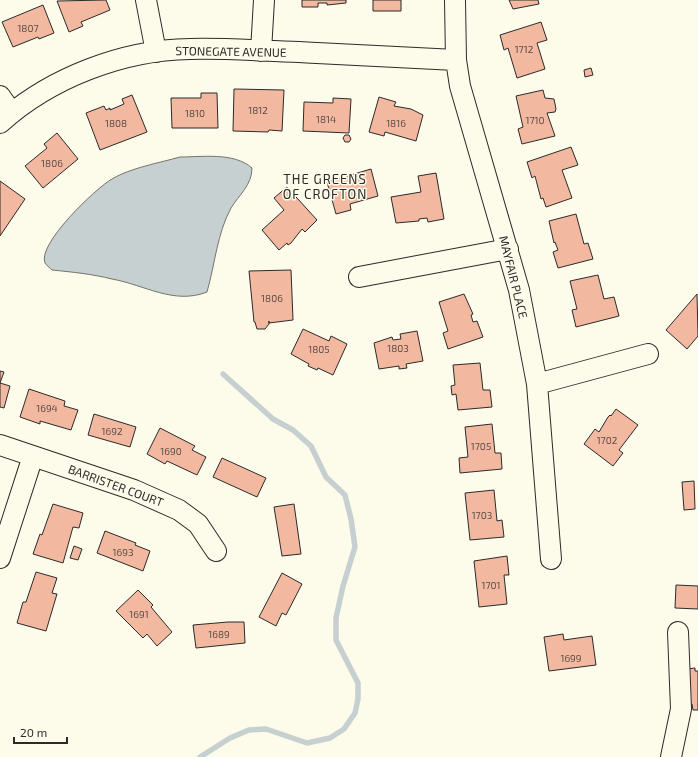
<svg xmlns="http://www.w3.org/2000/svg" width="698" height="757" font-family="'Exo 2',sans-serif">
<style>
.water{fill:#c7d0d0;stroke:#74746e}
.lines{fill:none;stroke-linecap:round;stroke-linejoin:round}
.stream{stroke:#c7d0d0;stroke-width:5.5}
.building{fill:#f2b8a0;stroke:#2b2b2b}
.minor-casing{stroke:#2b2b2b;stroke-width:22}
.minor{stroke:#fdfbea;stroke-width:20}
.labels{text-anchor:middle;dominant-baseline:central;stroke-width:3;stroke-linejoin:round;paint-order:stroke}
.number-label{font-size:10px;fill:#5d4e48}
.street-label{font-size:12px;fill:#2b2b2b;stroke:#fdfbea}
.neighbourhood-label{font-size:13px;letter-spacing:1px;fill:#2b2b2b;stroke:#fdfbea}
</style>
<rect width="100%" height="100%" fill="#fdfbea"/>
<path class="water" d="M180 157C202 157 234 152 252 168 252 185 239 195 231 208 217 234 215 264 207 292 174 305 145 285 112 279 92 274 72 272 52 270 50 268 46 265 45 263 37 244 96 188 112 179 130 168 159 163 180 157Z"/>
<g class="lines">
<path class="stream" d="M200 757 230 738 249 730 266 729 307 743 330 738 344 729 355 713 358 699V683L336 640V618L343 586 355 547 351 519 345 495 326 477 311 446 293 430 273 419 223 374"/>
</g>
<path class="building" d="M106 0 110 10 81 22 83 26 69 32 57 1Z
M302 0H346V3L327 5V3H318V7H302Z
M373 0H401V11H373Z
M509 0H538L539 4 513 9Z
M43 5 54 33 39 39 38 37 13 47 2 22Z
M541 22 547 40 537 43 545 69 517 78 508 48 504 50 500 35Z
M591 68 593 75 585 77 584 70Z
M234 89 284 90 282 131 269 130 268 132 233 131Z
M543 90 545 98 554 99 556 109 555 112 547 113 555 136 522 144 518 129 523 127 516 96Z
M201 93H217L218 128H172L171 98H201Z
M132 95 147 132 100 150 86 113 104 106 106 110 110 108V110L124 104 122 99Z
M379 97 396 102 394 106 411 109 423 115 416 141 385 132 384 136 369 132Z
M333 98 351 99 349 133 303 131 304 102 333 103Z
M57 133 78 159 43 188 25 166 47 148 44 144Z
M345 135H349L351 139 349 142H345L343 138Z
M571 147 578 165 562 170 572 198 546 207 543 198 541 199 535 176 532 178 527 162Z
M371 169 378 196 350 204 351 210 336 214 327 182Z
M436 173 444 219 428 222 427 218 419 219V221L396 223 391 197 421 192 418 176Z
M0 181 25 199 0 236Z
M287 187 317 220 305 232 302 229 291 243 288 245 287 243 279 250 262 230 284 210 274 198Z
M576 214 584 244 588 243 593 259 558 268 553 252 558 250 555 242 554 243 549 221Z
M291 270 293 320 269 323V321V324L265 329H257L255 322H254L249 271Z
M598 275 604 299 614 297 619 316 576 327 572 310 577 309 570 281Z
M464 294 473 314 471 315 473 322 477 321 483 337 448 349 443 333 448 331 439 302Z
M697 294 698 336 687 349 666 330Z
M303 329 329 341 331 336 347 344 333 375 318 368 317 370 308 366 309 364 291 354Z
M417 331 423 361 406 364 407 368 399 369V366L379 369 374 343 392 337 393 340 401 339 400 334Z
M480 363 483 390H490L492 407 458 410 456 394 452 395 451 386 455 385 453 365Z
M0 371 4 372 0 383 10 386 4 408 0 407Z
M29 389 65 401 64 406 78 410 71 430 40 421V424L20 417Z
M616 409 638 425 619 450 623 453 613 466 584 444 595 429 599 432 608 417 610 415 611 416Z
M94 414 136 427 130 447 88 435Z
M492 424 495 453H501L502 469 460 473 459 458 468 457 465 427Z
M160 428 195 446 192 450 206 457 197 475 167 461 165 464 147 454Z
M222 458 266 478 257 497 213 477Z
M694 481 695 509 684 510 682 482Z
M494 490 497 521 502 520 504 537 470 540 465 493Z
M53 504 83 513 79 528 73 527 63 563 33 554 40 534 42 535Z
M294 504 301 554 282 556 274 507Z
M105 531 136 543 135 545 150 551 143 571 97 553Z
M74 546 82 549 78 560 70 558Z
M507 556 509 575H504L507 604 479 607 474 561Z
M36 572 57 578 52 593 57 594 46 631 17 623 23 602H26Z
M282 573 302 584 286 615 282 613 276 626 259 617Z
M676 585 698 586V609L675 608Z
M138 590 153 605 151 607 172 632 157 646 147 634 143 638 116 611Z
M228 622H244L245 643 196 648 193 625Z
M563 634 564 640 592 636 596 665 549 671 544 637Z
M695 668V671H698V710H693L692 704H689L687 669Z"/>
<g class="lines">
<defs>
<path id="minor" d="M146 0 156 52
M455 0 456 60 460 86 519 290 537 384 551 559
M261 51 264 0
M0 96 12 113
M0 123C50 78 122 50 190 49 226 48 263 51 299 52 351 55 403 57 456 60
M359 277 508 249
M537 384 648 354
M0 445 134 490 179 510 198 524 216 551
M0 558 33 456
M671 757 681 709 678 632"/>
</defs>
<use href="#minor" class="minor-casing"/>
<use href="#minor" class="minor"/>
</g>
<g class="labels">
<g class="number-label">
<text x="28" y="28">1807</text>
<text x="524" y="49">1712</text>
<text x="258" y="110">1812</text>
<text x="195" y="113">1810</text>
<text x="326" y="119">1814</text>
<text x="535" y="120">1710</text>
<text x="116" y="123">1808</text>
<text x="396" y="123">1816</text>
<text x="52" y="163">1806</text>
<text x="272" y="298">1806</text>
<text x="398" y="348">1803</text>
<text x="319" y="349">1805</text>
<text x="47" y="408">1694</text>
<text x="112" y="431">1692</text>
<text x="607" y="440">1702</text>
<text x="481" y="446">1705</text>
<text x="171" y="451">1690</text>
<text x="482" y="515">1703</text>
<text x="123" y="552">1693</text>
<text x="491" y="585">1701</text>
<text x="139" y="614">1691</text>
<text x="219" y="634">1689</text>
<text x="571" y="658">1699</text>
</g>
<g class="street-label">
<text transform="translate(231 51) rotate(1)">STONEGATE AVENUE</text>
<text transform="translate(514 277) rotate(76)">MAYFAIR PLACE</text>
<text transform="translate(116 485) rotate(20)">BARRISTER COURT</text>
</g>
<g class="neighbourhood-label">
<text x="325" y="179">THE GREENS<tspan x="325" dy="15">OF CROFTON</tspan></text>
</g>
</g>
<path d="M14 737v6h53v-6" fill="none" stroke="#2b2b2b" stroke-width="2"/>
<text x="20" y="737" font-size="12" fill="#2b2b2b" stroke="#fdfbea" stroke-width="3" paint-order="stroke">20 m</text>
</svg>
